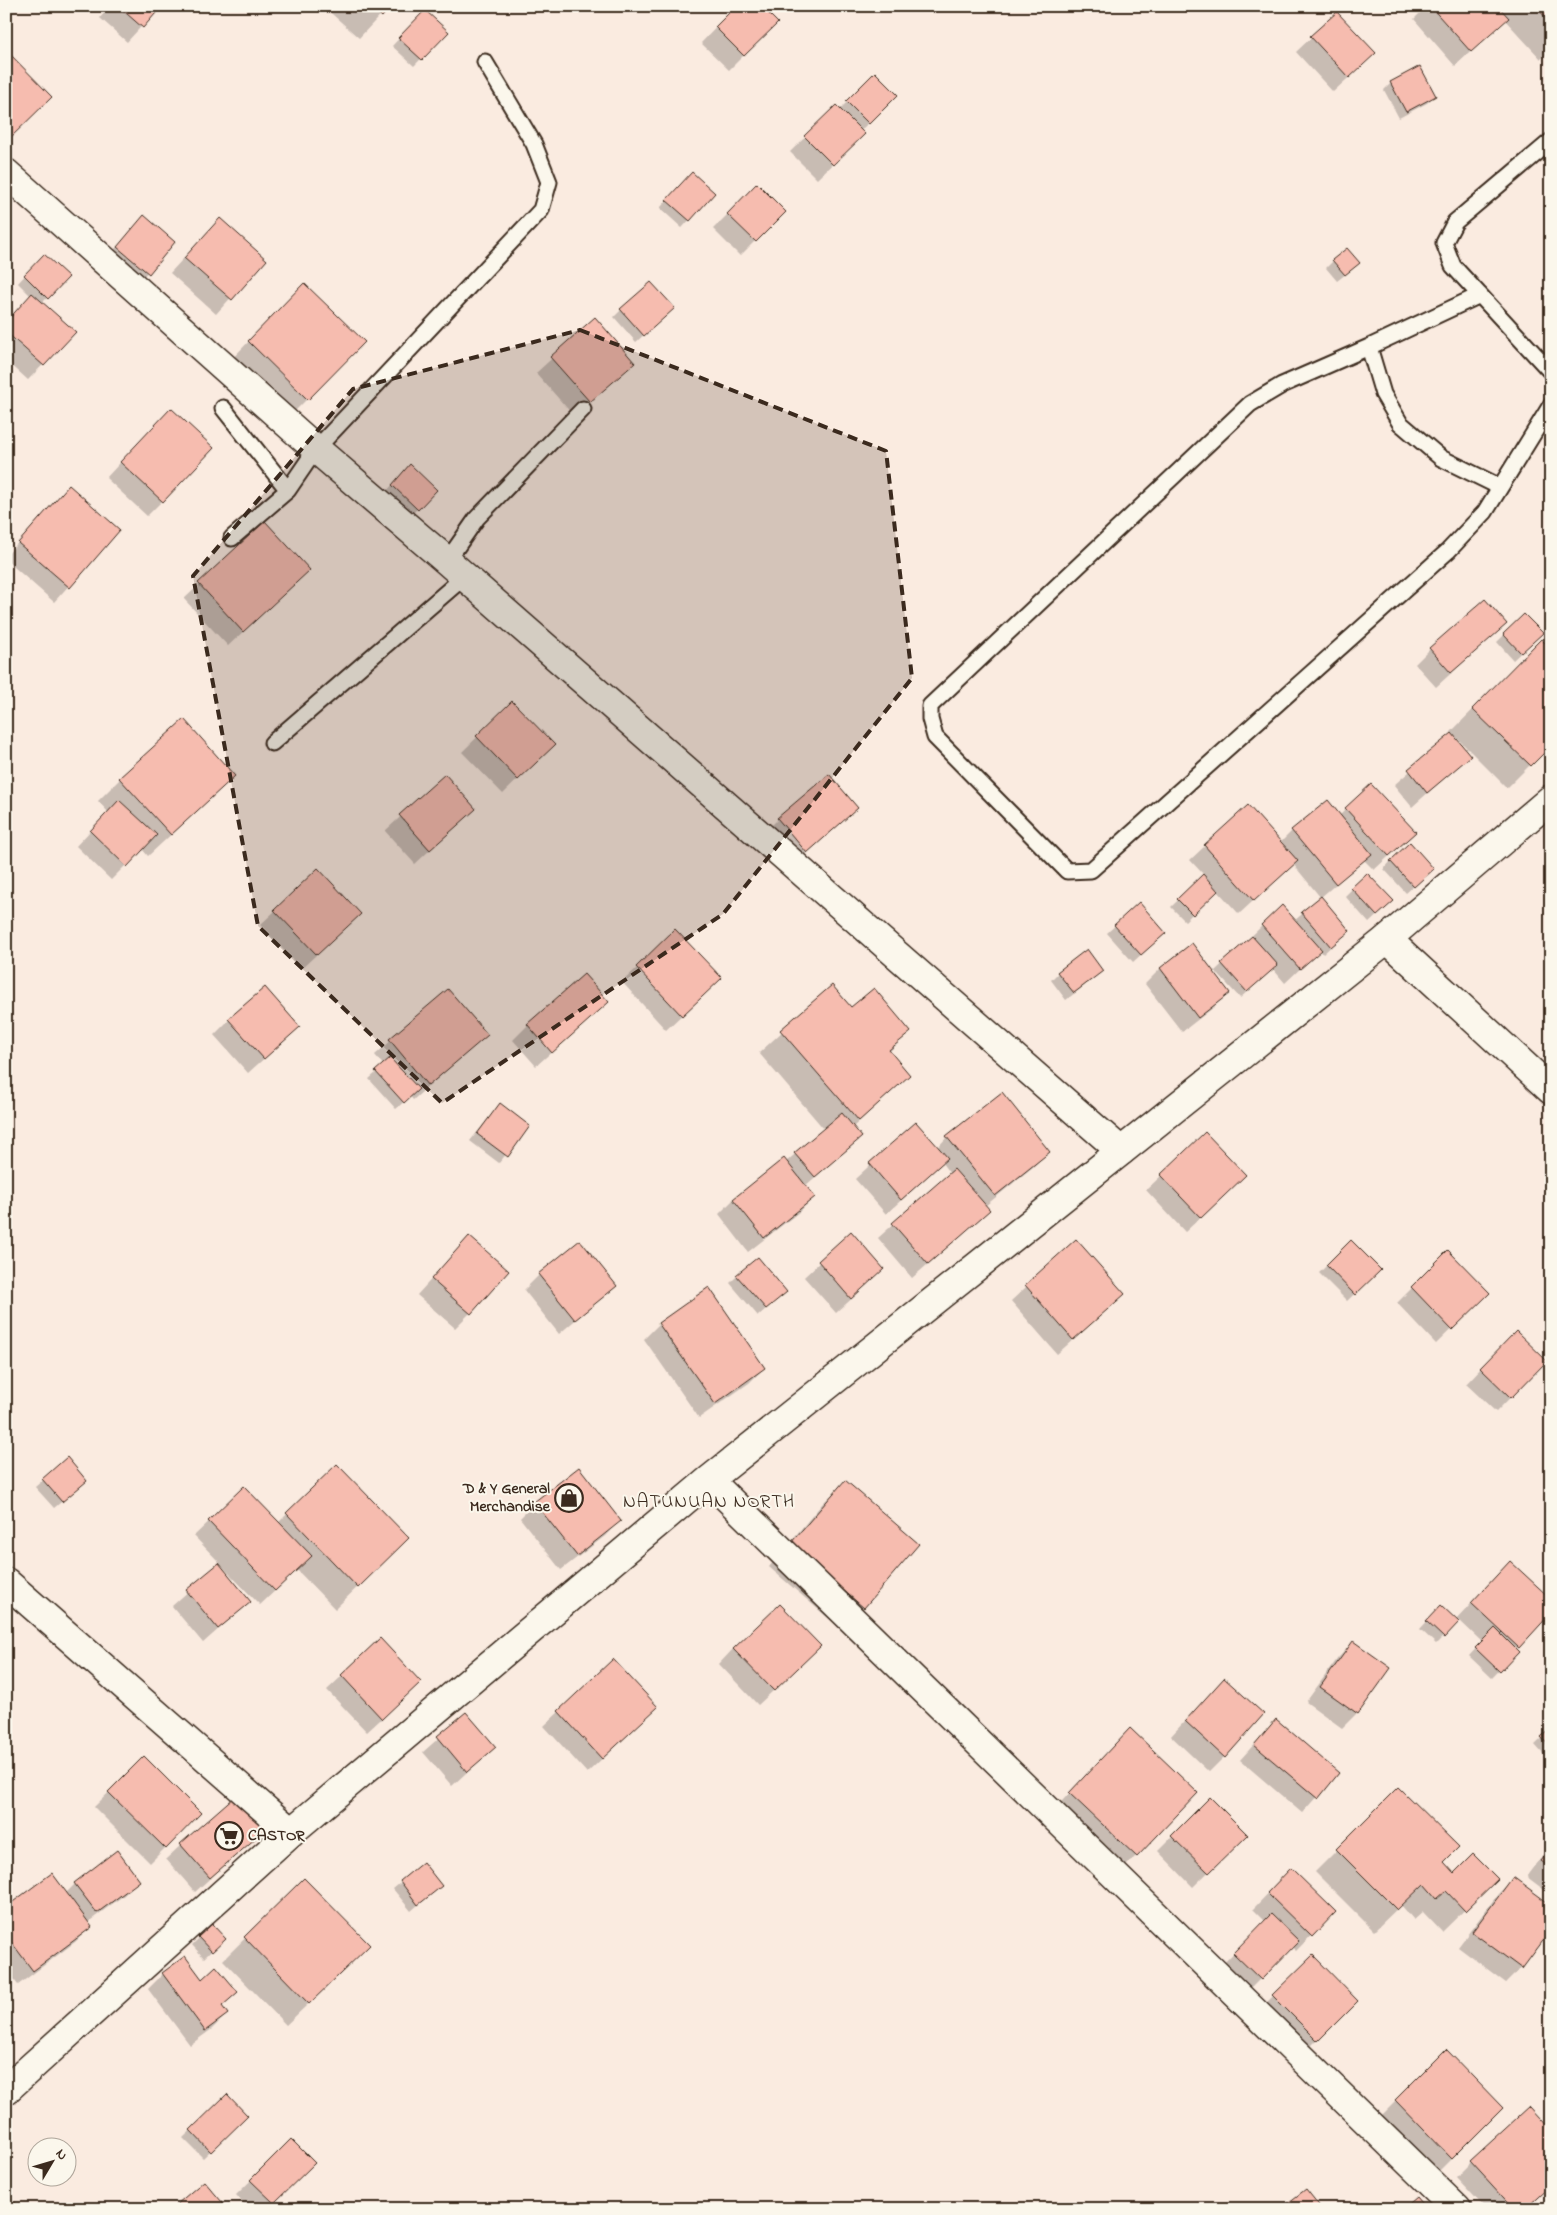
<svg xmlns="http://www.w3.org/2000/svg" width="1557" height="2215" font-family="'Indie Flower',sans-serif">
<style>
.shadow{fill:#0003}
.building{fill:#f6bcaf;stroke:#3b2a1e}
.lines{fill:none;stroke-linecap:round;stroke-linejoin:round}
.service-casing{stroke:#3b2a1e;stroke-width:19}
.minor-casing{stroke:#3b2a1e;stroke-width:31}
.tertiary-casing{stroke:#3b2a1e;stroke-width:31}
.service{stroke:#fbf7ec;stroke-width:15}
.minor{stroke:#fbf7ec;stroke-width:28}
.tertiary{stroke:#fbf7ec;stroke-width:28}
.marked{fill:#3b2a1e;fill-opacity:0.2;stroke:#3b2a1e;stroke-width:4;stroke-dasharray:10 6;stroke-linejoin:round}
.labels{text-anchor:middle;dominant-baseline:central;stroke-width:4;stroke-linejoin:round;paint-order:stroke}
.poi-label{font-size:16px;font-weight:bold;fill:#3b2a1e;stroke:#fbf7ec;text-anchor:end}
.quarter-label{font-size:19px;letter-spacing:1px;fill:#3b2a1e;stroke:#fbf7ec}
</style>
<rect width="100%" height="100%" fill="#faebe0"/>
<filter id="ink" filterUnits="userSpaceOnUse"><feTurbulence type="fractalNoise" baseFrequency=".02" numOctaves="2"/><feDisplacementMap in="SourceGraphic" scale="10" xChannelSelector="R" yChannelSelector="G"/><feConvolveMatrix kernelMatrix="1 2 1 2 8 2 1 2 1" color-interpolation-filters="sRGB"/></filter>
<g filter="url(#ink)">
<path class="shadow" d="M110 6H160L127 42 100 18Z
M323 6H389L359 38Z
M737 6 776 23 729 70 701 43Z
M1427 6H1551V50L1541 59 1505 20 1455 66 1414 19Z
M425 11 447 32 414 66 392 46Z
M1337 13 1359 68 1333 92 1296 52Z
M875 74 897 95 860 131 863 134 817 179 790 152 836 107 839 110Z
M1391 83 1434 96 1427 103 1399 118 1384 90Z
M685 181 714 193 682 228 660 208Z
M757 185 784 212 740 256 713 229Z
M144 217 174 242 133 288 103 262Z
M220 219 265 260 216 314 170 273Z
M44 255 67 277 42 303 74 333 28 380 6 360V322L31 296 18 283Z
M1333 261 1351 270 1337 281 1326 268Z
M282 307 307 399 285 421 227 364Z
M621 310 666 315 636 342 614 317Z
M595 319 633 363 574 416 536 373Z
M156 424 162 501 147 516 106 478Z
M403 473 436 490 410 516 385 493Z
M69 486 119 530 54 602 6 560V556Z
M265 523 308 570 228 646 184 599Z
M1524 616 1534 640 1513 660 1497 642Z
M1505 624 1436 687 1415 664 1430 649Z
M1541 641 1551 744 1507 788 1456 737 1454 738 1469 756 1412 807 1394 785 1453 734 1451 732Z
M512 703 553 745 503 794 462 752Z
M234 776 148 856 142 849 111 880 76 846 108 812 98 801 120 779Z
M445 776 474 809 415 864 385 831Z
M1371 785 1400 846 1374 870 1364 860 1321 897 1348 931 1323 954 1320 950 1285 983 1273 969 1240 998 1215 971 1262 926 1294 921 1321 898 1293 864 1239 914 1217 890 1185 921 1171 907 1204 875 1190 860 1205 846 1280 843 1292 831 1339 816Z
M857 808 791 867 763 834 778 819Z
M1391 861 1425 876 1406 893 1384 869Z
M1352 889 1385 908 1369 923 1345 896Z
M1139 904 1157 940 1133 962 1107 933Z
M275 911 345 928 301 969 260 925Z
M1191 945 1228 992 1214 1007 1182 1032 1145 984 1160 969Z
M637 968 705 993 666 1030 622 982Z
M1058 973 1094 978 1066 1000 1051 980Z
M831 987 851 1009 909 1032 889 1052 909 1075 853 1127 861 1137 805 1186 814 1197 799 1212 748 1252 719 1214 733 1200 784 1159 786 1162 824 1129 759 1053Z
M448 990 486 1035 413 1100 410 1096 396 1109 369 1079 384 1066 375 1055Z
M592 1016 536 1066 513 1040 528 1025Z
M229 1020 299 1027 248 1073 214 1035Z
M500 1104 529 1126 499 1163 470 1141Z
M916 1123 937 1148 947 1137 1049 1151 1034 1166 985 1206 988 1210 973 1225 912 1278 878 1238 950 1174 942 1163 886 1214 855 1179Z
M1161 1176 1230 1190 1185 1232 1146 1190Z
M851 1233 868 1284 836 1313 804 1277Z
M469 1238 470 1313 455 1328 417 1295Z
M1076 1241 1108 1309 1057 1354 1011 1301Z
M580 1242 615 1286 559 1334 524 1290 539 1275Z
M1351 1242 1379 1270 1347 1301 1319 1273Z
M1448 1252 1488 1293 1436 1344 1397 1303Z
M737 1276 785 1292 758 1316 730 1283Z
M659 1324 764 1368 749 1383 699 1418 644 1339Z
M1501 1347 1546 1361 1496 1412 1466 1384Z
M67 1459 78 1488 54 1508 35 1487Z
M337 1465 408 1538 335 1609 297 1570 260 1605 220 1564 219 1565 249 1602 203 1643 172 1606 220 1563 194 1536 244 1488 278 1523Z
M1551 1469V1478L1546 1474Z
M846 1481 918 1544 863 1607 841 1629 769 1567 823 1503Z
M535 1503 619 1521 605 1536 561 1570 520 1518Z
M1495 1578 1551 1611 1515 1650 1517 1652 1492 1678 1469 1656 1482 1642 1459 1620 1436 1644 1420 1629 1434 1614 1456 1620Z
M1353 1643 1357 1713 1342 1728 1306 1702 1338 1658Z
M733 1649 805 1661 758 1705 719 1664Z
M613 1661 641 1722 587 1773 544 1726Z
M342 1676 405 1697 367 1732 327 1690Z
M1209 1695 1224 1757 1209 1772 1171 1736Z
M466 1714 494 1747 452 1786 423 1752Z
M1276 1720 1338 1773 1302 1813 1240 1760Z
M1551 1730V1763L1535 1745Z
M1108 1752 1136 1856 1114 1878 1048 1816Z
M144 1758 200 1813 150 1863 94 1807Z
M1398 1789 1443 1862 1454 1875 1496 1879 1442 1932 1423 1912 1414 1920 1401 1905 1374 1931 1315 1872Z
M1210 1799 1246 1835 1193 1887 1158 1851Z
M263 1830 195 1892 166 1859 181 1845Z
M1551 1845V1895L1527 1877Z
M423 1864 440 1886 411 1911 393 1889Z
M1291 1870 1334 1912 1296 1951 1292 1947 1245 1994 1219 1968 1265 1921 1253 1909Z
M1513 1879 1551 1928 1521 1968 1506 1983 1458 1947 1498 1894Z
M304 1880 346 1968 286 2025 223 1960Z
M138 1881 124 1895 87 1923 90 1927 75 1942 18 1985 6 1969V1909L66 1893 75 1884Z
M199 1938 224 1939 204 1958 192 1945Z
M1313 1957 1356 2001 1302 2055 1258 2011Z
M163 1974 227 2014 212 2029 190 2045 148 1989Z
M1446 2051 1502 2108 1437 2173 1381 2116Z
M227 2096 246 2116 203 2158 183 2138Z
M291 2141 313 2163 266 2209H249L236 2195Z
M1471 2162 1523 2209H1486L1456 2177Z
M178 2205 226 2209H174Z"/>
<path class="building" d="M118 6H162L143 28Z
M370 6H391L382 17Z
M736 6H761L778 23 744 56 715 27Z
M1430 6H1498L1509 18 1471 52Z
M1535 6H1551V23Z
M425 10 449 32 422 60 398 38Z
M1337 12 1376 53 1349 78 1310 36Z
M6 50 52 97 6 142Z
M1420 66 1436 96 1406 112 1390 82Z
M875 72 898 95 869 124 846 101Z
M836 105 865 134 833 165 804 136Z
M692 172 715 193 690 221 666 200Z
M757 183 786 212 756 242 727 214Z
M144 215 175 242 149 274 117 247Z
M220 218 267 260 232 300 184 258Z
M1347 248 1360 263 1345 275 1332 260Z
M44 254 69 277 48 299 24 275Z
M651 282 675 308 644 336 620 309Z
M304 283 365 342 308 400 248 341Z
M32 293 76 332 44 366 6 332V322Z
M595 317 635 363 590 402 550 357Z
M171 408 214 448 163 502 120 462Z
M410 464 437 490 418 510 392 485Z
M69 485 120 530 70 588 18 543Z
M265 521 310 570 243 632 198 583Z
M1485 599 1507 624 1451 673 1429 648Z
M1524 614 1543 633 1521 653 1503 634Z
M1541 639 1551 649V746L1531 766 1472 709Z
M512 701 555 745 518 780 476 736Z
M184 719 235 776 171 835 119 778Z
M1452 733 1471 756 1427 793 1408 769Z
M445 774 476 809 430 850 399 815Z
M829 774 858 808 807 853 777 818Z
M1371 784 1416 832 1389 856 1345 808Z
M119 800 157 835 127 867 90 831Z
M1328 800 1372 854 1336 884 1291 830Z
M1248 805 1298 861 1254 901 1204 845Z
M1410 842 1434 869 1414 887 1390 861Z
M318 868 361 914 317 955 274 910Z
M1367 873 1394 901 1377 916 1351 888Z
M1203 874 1218 891 1193 915 1177 899Z
M1321 896 1350 931 1331 947 1301 912Z
M1139 902 1166 933 1141 955 1114 925Z
M1282 905 1322 950 1300 969 1261 925Z
M675 929 722 978 682 1016 636 967Z
M1252 936 1278 965 1247 992 1221 963Z
M1192 943 1230 993 1198 1018 1160 968Z
M1087 949 1103 971 1074 993 1057 972Z
M584 974 609 1002 552 1053 527 1024Z
M832 985 851 1007 874 988 911 1032 889 1050 910 1075 859 1121 780 1030Z
M265 987 300 1027 264 1059 228 1019Z
M448 989 488 1035 428 1086 389 1039Z
M390 1058 419 1089 404 1103 375 1071Z
M1002 1092 1050 1152 995 1196 946 1136Z
M500 1103 530 1126 508 1157 477 1134Z
M842 1113 862 1137 815 1177 794 1153Z
M916 1122 948 1158 901 1200 869 1163Z
M1205 1132 1246 1175 1201 1218 1160 1175Z
M784 1158 815 1197 764 1238 733 1199Z
M954 1169 990 1210 928 1264 892 1223Z
M851 1231 884 1269 851 1299 818 1261Z
M469 1236 509 1271 471 1314 431 1279Z
M1076 1239 1125 1294 1073 1340 1025 1285Z
M580 1240 617 1286 575 1320 538 1274Z
M1351 1240 1381 1270 1355 1295 1326 1265Z
M1448 1250 1490 1293 1452 1330 1411 1287Z
M758 1257 787 1292 766 1309 736 1275Z
M709 1287 765 1368 715 1404 658 1323Z
M1516 1331 1547 1361 1511 1398 1480 1368Z
M67 1457 87 1481 62 1502 42 1479Z
M337 1464 409 1538 358 1588 286 1513Z
M579 1467 621 1521 577 1556 534 1502Z
M845 1480 919 1544 864 1608 790 1544Z
M244 1486 312 1556 275 1591 208 1521Z
M1510 1561 1551 1599V1613L1519 1648 1471 1603Z
M219 1563 251 1602 218 1629 186 1590Z
M780 1604 821 1646 774 1691 733 1649Z
M1441 1605 1459 1622 1444 1638 1426 1621Z
M1495 1628 1519 1652 1500 1672 1475 1648Z
M380 1638 421 1682 382 1719 341 1675Z
M1353 1641 1391 1668 1358 1714 1320 1687Z
M613 1659 658 1707 602 1759 558 1711Z
M1224 1678 1264 1714 1225 1758 1185 1721Z
M466 1712 496 1747 467 1772 437 1736Z
M1276 1719 1339 1773 1318 1799 1254 1745Z
M1130 1728 1198 1793 1137 1857 1069 1793Z
M1551 1728V1748L1541 1737Z
M144 1756 201 1813 166 1849 108 1792Z
M1398 1787 1459 1847 1444 1862 1454 1873 1473 1854 1498 1879 1465 1911 1446 1891 1437 1899 1424 1884 1397 1910 1336 1849Z
M235 1796 265 1830 210 1878 180 1844Z
M1210 1797 1248 1835 1209 1873 1171 1836Z
M1551 1849V1868L1541 1861Z
M117 1850 140 1881 97 1913 74 1883Z
M423 1862 442 1886 418 1905 400 1881Z
M1291 1868 1336 1912 1312 1937 1267 1893Z
M52 1873 92 1927 33 1971 6 1935V1907Z
M1513 1877 1551 1905V1930L1522 1969 1472 1932Z
M304 1878 370 1945 309 2004 244 1937Z
M1271 1914 1299 1941 1261 1980 1233 1953Z
M212 1924 226 1939 212 1952 198 1937Z
M1313 1955 1358 2001 1318 2041 1272 1995Z
M185 1956 202 1979 216 1966 238 1992 222 2006 228 2014 205 2031 162 1973Z
M1446 2049 1503 2108 1452 2159 1395 2100Z
M227 2094 248 2116 211 2152 190 2130Z
M1529 2107 1551 2131V2184L1524 2209H1514L1470 2161Z
M291 2139 315 2163 274 2203 250 2180Z
M204 2181 228 2209H181L177 2204Z
M6 2186 11 2191 6 2196Z
M1306 2189 1322 2209H1280Z
M1417 2197 1427 2209H1403Z
M15 2202 21 2209H7Z"/>
<g class="lines">
<defs>
<path id="service" d="M1551 141 1455 222 1444 243 1453 266 1551 372
M1480 295 1369 347 1282 385 1250 404 930 706V719L935 737 1067 871 1091 870 1448 551 1485 512 1551 405
M1369 347 1383 394 1400 423 1441 458 1500 487
M223 408 288 490
M232 538 288 490 316 449 541 210 549 182 534 144 485 62
M447 561 477 518 583 409
M272 743 464 577"/>
<path id="minor" d="M6 173 316 449 447 561 1121 1151
M1387 939 1551 1090
M6 1582 291 1832"/>
<path id="tertiary" d="M709 1480 1457 2209
M6 2090 291 1832 709 1480 1387 939 1551 799"/>
</defs>
<use href="#service" class="service-casing"/>
<use href="#minor" class="minor-casing"/>
<use href="#tertiary" class="tertiary-casing"/>
<use href="#service" class="service"/>
<use href="#minor" class="minor"/>
<use href="#tertiary" class="tertiary"/>
</g>
</g>
<path class="marked" d="M580 330 886 451 912 678 723 914 442 1103 258 926 193 576 353 389Z"/>
<defs>
<symbol id="shop-ring" viewBox="-11 -11 22 22"><circle r="9.5" fill="#fbf7ec" stroke="#3b2a1e" stroke-width="1.5"/><path d="M-5-2.5h2.3a2.7 3.5 0 0 1 5.4 0H5L5.5 6h-11ZM-1.5-2.5h3a1.5 2.3 0 0 0-3 0Z" fill="#3b2a1e"/></symbol>
<symbol id="supermarket-ring" viewBox="-11 -11 22 22"><circle r="9.5" fill="#fbf7ec" stroke="#3b2a1e" stroke-width="1.5"/><path d="M-6-5.5h2.5l.6 2H6L4.5 2H-2.5L-4.4-4H-6ZM-1.5 3.2a1.3 1.3 0 1 0 .1 0ZM3 3.2a1.3 1.3 0 1 0 .1 0Z" fill="#3b2a1e"/></symbol>
</defs>
<g fill-rule="evenodd">
<use href="#shop-ring" x="553" y="1482" width="32" height="32"/>
<use href="#supermarket-ring" x="213" y="1820" width="32" height="32"/>
</g>
<g class="labels">
<g class="poi-label">
<text x="550" y="1489">D &amp; Y General<tspan x="550" dy="18">Merchandise</tspan></text>
<text x="248" y="1836" text-anchor="start">CASTOR</text>
</g>
<g class="quarter-label">
<text x="709" y="1502">NATUNUAN NORTH</text>
</g>
</g>
<rect width="1557" height="2215" fill="none" stroke="#fbf7ec" stroke-width="25"/>
<rect x="12" y="12" width="1532" height="2190" fill="none" stroke="#3b2a1e" stroke-width="2" filter="url(#ink)"/>
<g transform="translate(52 2162) rotate(52)"><circle r="24" fill="#fbf7ec" stroke="#aea59a"/>
<path d="M0-4L9 19L0 12L-9 19Z" fill="#3b2a1e"/>
<text y="-8" font-size="14" font-weight="bold" text-anchor="middle" fill="#3b2a1e">N</text>
</g>
</svg>
